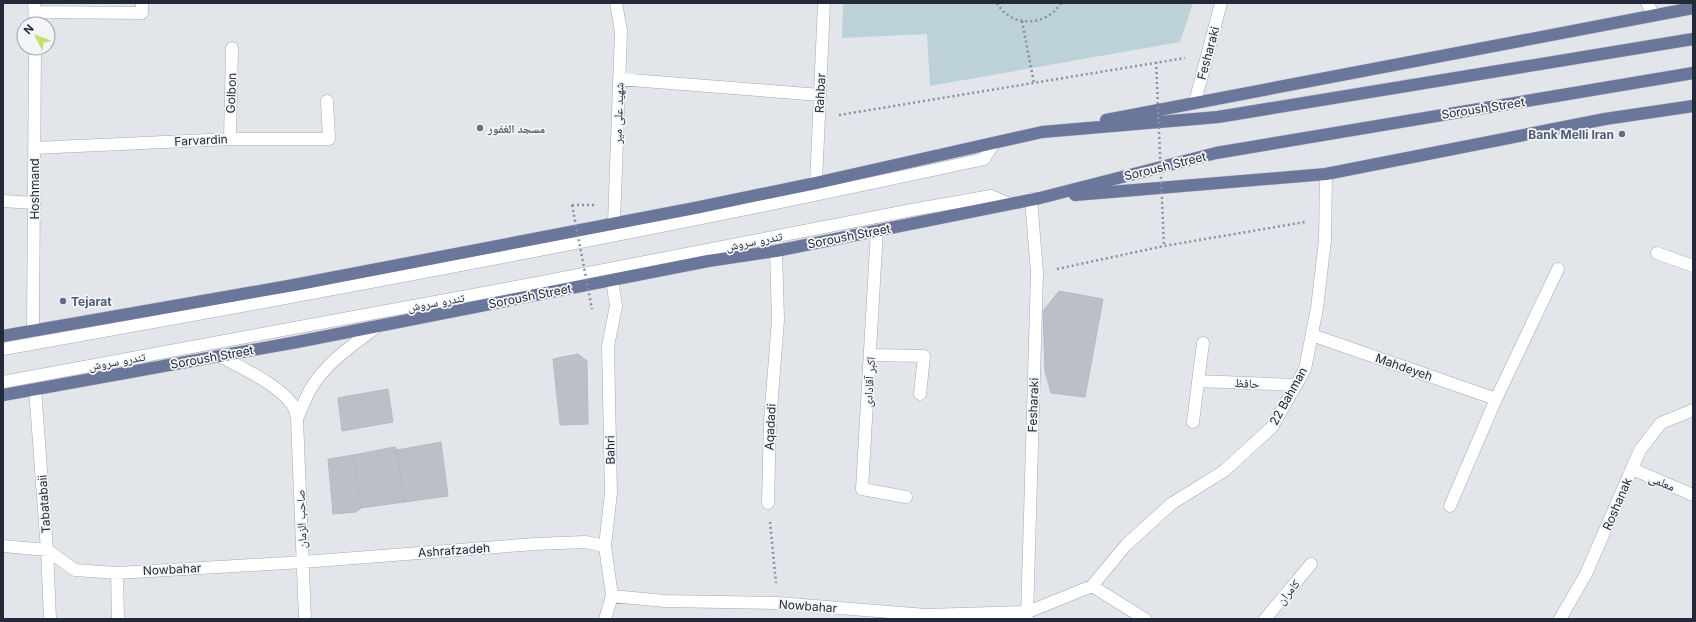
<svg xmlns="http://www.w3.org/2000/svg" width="1696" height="622" font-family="Inter,'Noto Naskh Arabic',sans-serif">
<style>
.green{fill:#bdd1d9}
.building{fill:#bbbfc8;stroke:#b5bac3}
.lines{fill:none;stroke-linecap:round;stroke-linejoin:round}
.minor-casing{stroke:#a5a9b1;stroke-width:13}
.major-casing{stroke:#c2c3c8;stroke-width:13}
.path{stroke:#8690aa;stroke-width:2.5;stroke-dasharray:2 3;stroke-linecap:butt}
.minor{stroke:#fff;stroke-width:12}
.major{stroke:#6b769b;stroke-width:12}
.path-bridge{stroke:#8690aa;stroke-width:2.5;stroke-dasharray:2 3;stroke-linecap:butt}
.worship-dot{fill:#6b7280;stroke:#f2f4f7;stroke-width:1.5}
.service-dot{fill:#5c6f8a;stroke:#f2f4f7;stroke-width:1.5}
.labels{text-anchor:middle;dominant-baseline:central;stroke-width:3.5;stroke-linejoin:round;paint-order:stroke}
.street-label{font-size:12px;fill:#242939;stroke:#f2f4f7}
.worship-label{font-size:12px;font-weight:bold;fill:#5b616d;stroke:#f2f4f7;text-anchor:start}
.service-label{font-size:12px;font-weight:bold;fill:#4e5e75;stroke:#f2f4f7;text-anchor:end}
</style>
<rect width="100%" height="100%" fill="#e2e5ea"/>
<path class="green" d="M843 3H1193L1180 42 930 86 927 34 842 38Z"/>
<path class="building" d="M1059 291 1103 299 1085 397 1051 393 1045 371 1043 311Z
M578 354 587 361 588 424 560 425 553 359Z
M388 389 393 422 342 431 338 398Z
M441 442 448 496 404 502 397 450Z
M395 447 397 450 404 502 361 508 353 455Z
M353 455 361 508 356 512 333 514 328 459Z"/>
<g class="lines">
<defs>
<path id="minor" d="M34 3 35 24
M1647 3 1654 15
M36 12 142 13V3
M619 79 820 95
M1195 102 1221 3
M230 139 232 48
M34 148 230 139H329L327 101
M816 183 824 3
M3 201 34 203
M614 223 621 31 616 3
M877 230 862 489 906 497
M1657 253 1693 266
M33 331 35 48
M1312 335 1496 399
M3 349C331 291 659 230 984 159L994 143
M871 355 924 356 920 394
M220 356C243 369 276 383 292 404 295 408 296 414 297 419L305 619
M1198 381 1296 385
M3 382 537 283 912 210 991 196 1009 204
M35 389 47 550 50 619
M297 419C301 409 305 399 310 390 325 363 354 344 378 326
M1193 422 1203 343
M1632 469 1693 495
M768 503 770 421 778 320 776 251
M1450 506 1496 399 1558 269
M3 546 47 550 75 570 117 573 303 562 535 544 585 542 605 546
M117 573 118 619
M1092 586 1126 545 1171 504 1224 471 1272 427 1305 369 1317 308 1325 240 1326 174
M612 596 665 601 778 603 926 615 1028 612 1092 586 1145 619
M1027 618 1037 273 1031 199
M605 619 612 596 605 546 611 493 608 346 616 306 612 280
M1265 619 1311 564
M1560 619 1586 574 1640 450 1661 423 1693 410"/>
<path id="major" d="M1106 120 1693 8
M1075 195 1326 174 1605 119 1693 106
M3 336 294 285 695 208 816 183 1042 132 1218 117 1693 39
M3 395 297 342 708 261 776 251 1040 198 1216 153 1693 73"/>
</defs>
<use href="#minor" class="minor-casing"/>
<use href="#major" class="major-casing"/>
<path class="path" d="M997 3C1011 28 1046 27 1061 3
M1022 21 1034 83
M839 115 1185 58
M572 205H594
M1057 269 1164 246 1305 222
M770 522 776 583"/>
<use href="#minor" class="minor"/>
<use href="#major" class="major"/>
<path class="path-bridge" d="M1156 62 1164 246
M572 205 592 309"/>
</g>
<circle class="worship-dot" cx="480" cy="128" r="4"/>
<g class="service-dot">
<circle cx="1622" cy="134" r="4"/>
<circle cx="63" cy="301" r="4"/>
</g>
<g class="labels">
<g class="street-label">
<text transform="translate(1208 53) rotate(-75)">Fesharaki</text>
<text transform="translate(231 93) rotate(-88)">Golbon</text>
<text transform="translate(820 93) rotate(-87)">Rahbar</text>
<text transform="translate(1483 108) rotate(-9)">Soroush Street</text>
<text transform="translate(618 113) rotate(-88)">شهید علی میر</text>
<text transform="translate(201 140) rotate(-3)">Farvardin</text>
<text transform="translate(1165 166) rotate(-14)">Soroush Street</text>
<text transform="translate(34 189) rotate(-90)">Hoshmand</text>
<text transform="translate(849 236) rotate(-11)">Soroush Street</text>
<text transform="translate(754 241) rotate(-11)">تندرو سروش</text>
<text transform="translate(530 296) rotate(-11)">Soroush Street</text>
<text transform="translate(436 302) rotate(-10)">تندرو سروش</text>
<text transform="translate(212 357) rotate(-10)">Soroush Street</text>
<text transform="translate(117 361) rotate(-10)">تندرو سروش</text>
<text transform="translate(1404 367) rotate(19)">Mahdeyeh</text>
<text transform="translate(869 382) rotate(-86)">اکبر آقادادی</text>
<text transform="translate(1247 383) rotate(2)">حافظ</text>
<text transform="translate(1288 396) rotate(-61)">22 Bahman</text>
<text transform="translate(1033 405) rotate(-88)">Fesharaki</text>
<text transform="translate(770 427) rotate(-87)">Aqadadi</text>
<text transform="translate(610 450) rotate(-91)">Bahri</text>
<text transform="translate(1662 482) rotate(23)">معلمی</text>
<text transform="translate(44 504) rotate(-94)">Tabatabaii</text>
<text transform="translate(1617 504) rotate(-67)">Roshanak</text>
<text transform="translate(301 519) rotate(-92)">صاحب الزمان</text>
<text transform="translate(454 550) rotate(-4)">Ashrafzadeh</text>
<text transform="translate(172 569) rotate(-3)">Nowbahar</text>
<text transform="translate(1288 592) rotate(-50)">کامران</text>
<text transform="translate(808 606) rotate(4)">Nowbahar</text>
</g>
<g class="worship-label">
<text x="488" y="128">مسجد الغفور</text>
</g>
<g class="service-label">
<text x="1614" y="134">Bank Melli Iran</text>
<text x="71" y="301" text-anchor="start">Tejarat</text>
</g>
</g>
<rect width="1696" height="622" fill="none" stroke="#242939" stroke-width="8"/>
<g transform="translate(36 36) rotate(312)"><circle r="19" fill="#f2f4f7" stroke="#a0a3ab"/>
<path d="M0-3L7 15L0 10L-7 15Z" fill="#c0e269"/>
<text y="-6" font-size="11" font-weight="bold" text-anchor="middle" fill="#242939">N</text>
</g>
</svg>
